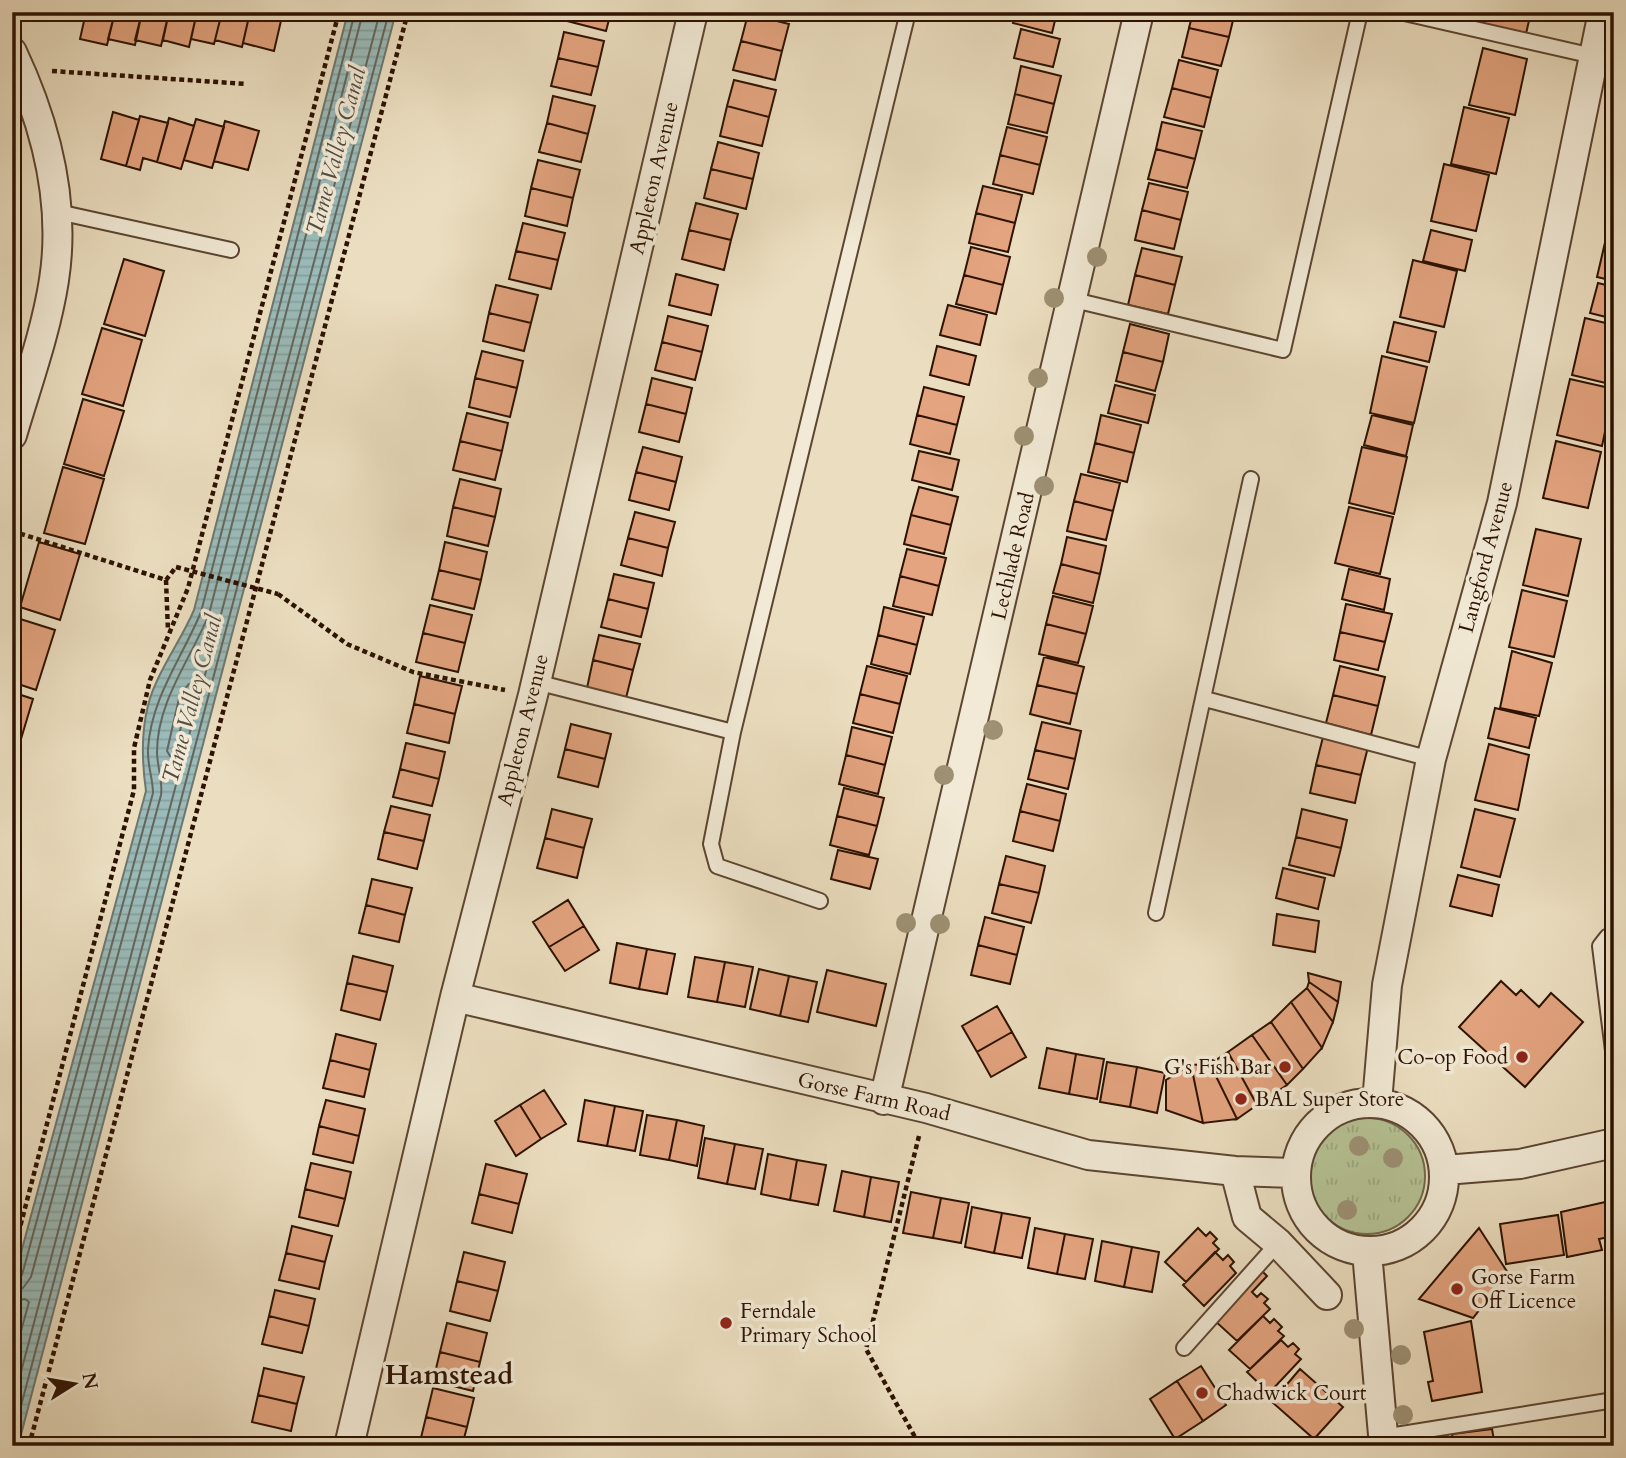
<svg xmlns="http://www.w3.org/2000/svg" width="1626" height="1458" font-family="Cardo,serif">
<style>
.grass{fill:url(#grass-tufts);stroke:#716a4a;stroke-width:2}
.water{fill:url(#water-rules);stroke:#6e776f;stroke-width:2}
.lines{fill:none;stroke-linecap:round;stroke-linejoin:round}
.shore{stroke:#64665d;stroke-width:2}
.building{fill:#e3a47f;stroke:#2d1201;stroke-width:2}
.service-casing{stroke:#5c4531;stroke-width:18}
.minor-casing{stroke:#5c4531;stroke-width:32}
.path{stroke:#2d1201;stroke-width:4.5;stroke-dasharray:5 3.5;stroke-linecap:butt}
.service{stroke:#f2ead6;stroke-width:14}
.minor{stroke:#f2ead6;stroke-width:28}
.path-bridge{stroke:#2d1201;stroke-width:4.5;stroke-dasharray:5 3.5;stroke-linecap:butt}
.tree{fill:#9d9073}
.poi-dot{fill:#8f2418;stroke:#f2ead6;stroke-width:2.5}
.labels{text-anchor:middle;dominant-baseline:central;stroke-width:7;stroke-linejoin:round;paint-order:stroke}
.street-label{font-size:21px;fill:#2d1201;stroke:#f2ead6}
.poi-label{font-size:21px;fill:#2d1201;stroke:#f2ead6;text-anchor:start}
.water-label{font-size:23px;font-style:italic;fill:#534d41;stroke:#f2ead6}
.district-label{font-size:28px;font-weight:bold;fill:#2d1201;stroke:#f2ead6}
</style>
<defs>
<pattern id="grass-tufts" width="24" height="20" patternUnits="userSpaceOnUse" patternTransform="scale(1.75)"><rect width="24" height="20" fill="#b5c294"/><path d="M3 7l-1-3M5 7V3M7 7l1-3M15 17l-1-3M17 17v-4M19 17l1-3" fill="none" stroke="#9ca67e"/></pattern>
<pattern id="water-rules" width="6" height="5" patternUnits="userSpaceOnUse" patternTransform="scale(1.75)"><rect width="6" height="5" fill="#9abbb9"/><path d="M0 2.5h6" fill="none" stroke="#85a09d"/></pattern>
</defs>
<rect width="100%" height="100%" fill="#ebdec0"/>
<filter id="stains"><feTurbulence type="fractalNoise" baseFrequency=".00286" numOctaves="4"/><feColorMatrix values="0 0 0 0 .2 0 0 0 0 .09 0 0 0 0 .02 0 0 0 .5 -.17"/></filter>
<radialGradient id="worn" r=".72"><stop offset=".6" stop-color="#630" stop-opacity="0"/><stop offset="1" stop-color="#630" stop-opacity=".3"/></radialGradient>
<path class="grass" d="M1309 1176a58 58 0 1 1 116 0a58 58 0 1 1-116 0Z"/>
<path class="water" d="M348 12H396L18 1446H12V1286L146 791C141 756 140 717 156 683 167 658 183 636 194 610Z"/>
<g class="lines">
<path class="shore" d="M189 684 191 688 174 754 170 756 167 751 180 694Z
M12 1281 22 1275 153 793C153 779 147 764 148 749 151 698 182 658 201 612L355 12
M12 1290 23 1288 31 1277 161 795C163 781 157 766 157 752 157 701 191 659 209 614L363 12
M12 1301 25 1299 29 1302 12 1364
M12 1406 380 12
M12 1440 389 12"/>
</g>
<path class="building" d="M86 12H115L107 45 80 39Z
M115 12H142L135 45 108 39Z
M142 12H169L161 46 135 40Z
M169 12H197L189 47 163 40Z
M197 12H222L214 44 191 39Z
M222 12H250L242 47 215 40Z
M250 12H283L274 51 243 43Z
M569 12H611L606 31 567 21Z
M1016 12H1057L1052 33 1013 23Z
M1193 12H1235L1229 37 1189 28Z
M1487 12H1531L1525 38 1483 28Z
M748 14 789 24 782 51 741 41Z
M1189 28 1229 37 1221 66 1182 57Z
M1021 29 1060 39 1053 67 1014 58Z
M564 32 604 41 598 67 558 58Z
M741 41 782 51 775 80 733 70Z
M1483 48 1527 59 1515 115 1469 105Z
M558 58 598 67 591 95 551 86Z
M1179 60 1218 70 1211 98 1172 88Z
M1021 66 1061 76 1054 104 1015 94Z
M734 80 776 90 769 117 727 106Z
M1172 88 1211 98 1204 127 1164 117Z
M1015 94 1054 104 1047 133 1008 124Z
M553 96 595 106 588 134 547 123Z
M727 106 769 117 762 146 720 136Z
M1464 107 1509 118 1496 174 1451 164Z
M113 112 139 120 126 166 101 159Z
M140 116 168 123 157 162 143 158 140 170 126 166Z
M169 118 194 126 181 169 157 162Z
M196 119 224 127 212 168 184 160Z
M225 121 259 131 248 170 214 161Z
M1162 122 1202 131 1195 159 1156 149Z
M547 123 588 134 581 162 539 152Z
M1007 127 1047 137 1040 165 1000 155Z
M718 142 759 153 753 179 711 169Z
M1156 149 1195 159 1187 188 1148 179Z
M1000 155 1040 165 1033 194 993 184Z
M538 160 580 170 573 198 531 188Z
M1444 164 1489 175 1476 231 1431 221Z
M711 169 753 179 746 209 704 198Z
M1149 183 1188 192 1181 220 1142 210Z
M983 186 1022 195 1015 223 976 213Z
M531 188 573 198 567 226 525 216Z
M696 203 738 214 731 240 689 230Z
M1142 210 1181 220 1174 249 1135 240Z
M976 213 1015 223 1008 252 969 243Z
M1610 221 1614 222V281L1597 277Z
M523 223 565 233 558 260 516 251Z
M689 230 731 240 724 270 682 259Z
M1431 230 1472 240 1465 271 1423 261Z
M971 247 1010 257 1003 285 964 275Z
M1142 248 1182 257 1175 285 1135 275Z
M516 251 558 260 551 289 509 279Z
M124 259 164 271 145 336 104 324Z
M1413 260 1457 271 1444 327 1400 317Z
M676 274 718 285 711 315 669 305Z
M964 275 1003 285 996 314 956 304Z
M1135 275 1175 285 1168 314 1128 305Z
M1598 283 1614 287V319L1590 313Z
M496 285 538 295 531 323 489 313Z
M948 305 987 315 980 345 940 335Z
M489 313 531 323 524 351 483 341Z
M668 316 708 326 702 352 662 342Z
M1585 318 1614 325V385L1572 375Z
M1394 322 1436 332 1429 362 1387 352Z
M1130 324 1169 334 1163 362 1123 352Z
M102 328 142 340 123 406 82 394Z
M662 342 702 352 695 380 655 370Z
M937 346 976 356 969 385 930 375Z
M482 351 523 361 517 388 475 378Z
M1123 352 1163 362 1155 391 1116 381Z
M1382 356 1427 367 1414 423 1370 413Z
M475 378 517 388 510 417 469 407Z
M652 378 692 388 686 414 646 404Z
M1570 379 1614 389 1602 446 1557 435Z
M1115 385 1155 395 1148 423 1108 413Z
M924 387 964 397 957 425 917 415Z
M83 399 124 411 104 476 64 464Z
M646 404 686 414 679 442 639 432Z
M467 413 508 423 502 451 460 441Z
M917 415 957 425 950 454 910 444Z
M1101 415 1141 425 1134 453 1095 443Z
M1372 415 1413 425 1406 456 1364 445Z
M460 441 502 451 495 480 453 470Z
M1556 441 1601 452 1588 508 1543 498Z
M1095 443 1134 453 1127 482 1088 472Z
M643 447 682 457 676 482 636 472Z
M1362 447 1407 457 1394 514 1349 503Z
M919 451 959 460 952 490 912 480Z
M63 467 104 479 85 544 44 533Z
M636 472 676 482 669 510 629 500Z
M1081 474 1120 483 1113 511 1074 501Z
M460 479 501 489 495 517 453 507Z
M919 487 958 497 951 525 911 515Z
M1074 501 1113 511 1106 540 1067 531Z
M453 507 495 517 488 546 447 536Z
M1349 507 1393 517 1380 574 1335 563Z
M635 512 675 522 668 548 628 538Z
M911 515 951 525 944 554 904 544Z
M1536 529 1581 539 1568 596 1523 585Z
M1067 537 1106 546 1100 574 1061 564Z
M628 538 668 548 662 576 621 565Z
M39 542 80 554 60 620 20 607Z
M445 542 487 552 481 580 439 570Z
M907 549 946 558 939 586 900 576Z
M1061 564 1100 574 1093 603 1053 593Z
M1349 569 1390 579 1384 610 1342 599Z
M439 570 481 580 474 609 432 599Z
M614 574 654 583 648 609 608 599Z
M900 576 939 586 932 615 893 606Z
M1522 590 1567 601 1554 657 1509 647Z
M1053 596 1093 606 1086 634 1046 624Z
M608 599 648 609 641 637 601 627Z
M1346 604 1392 614 1385 642 1340 632Z
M430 605 472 615 465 643 423 633Z
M884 607 924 617 917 645 878 635Z
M17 618 55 630 36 690 12 682V631Z
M1046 624 1086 634 1078 663 1039 654Z
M1340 632 1385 642 1378 670 1334 660Z
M423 633 465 643 458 672 416 662Z
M599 635 640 644 633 670 593 660Z
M878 635 917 645 910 674 871 664Z
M1512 651 1552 663 1539 716 1500 708Z
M1044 657 1084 667 1077 694 1037 685Z
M593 660 633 670 626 698 587 688Z
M867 666 907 676 900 704 860 694Z
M1340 666 1385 677 1378 706 1333 695Z
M420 676 462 686 455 714 414 704Z
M1037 685 1077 694 1070 724 1030 714Z
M12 692 33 699 15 759 12 758Z
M860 694 900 704 893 733 853 723Z
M1333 695 1378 706 1371 735 1326 723Z
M414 704 455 714 449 743 407 733Z
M1495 708 1536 718 1529 748 1488 738Z
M1042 722 1081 731 1075 759 1035 750Z
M571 724 611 734 605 759 565 749Z
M852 727 892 737 885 765 846 755Z
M1323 737 1368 747 1361 775 1316 765Z
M406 743 445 752 439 779 400 769Z
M1489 744 1529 755 1518 810 1475 800Z
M565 749 605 759 598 787 558 777Z
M1035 750 1075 759 1068 789 1028 779Z
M846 755 885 765 878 794 839 784Z
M1316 765 1361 775 1355 803 1310 793Z
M400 769 439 779 432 806 393 797Z
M1027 784 1066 794 1060 821 1020 811Z
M844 788 884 798 877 826 837 816Z
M391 806 430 815 424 841 384 832Z
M552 809 592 819 584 848 545 838Z
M1302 809 1347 820 1341 848 1296 837Z
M1475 809 1515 819 1500 877 1461 867Z
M1020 811 1060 821 1053 851 1013 841Z
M837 816 877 826 869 855 830 845Z
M384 832 424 841 417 869 378 859Z
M1296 837 1341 848 1334 876 1289 865Z
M545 838 584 848 577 878 537 868Z
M838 850 878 859 870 889 831 879Z
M1006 856 1045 866 1039 893 999 884Z
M1283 868 1325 878 1318 909 1276 898Z
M1458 875 1499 885 1492 916 1450 906Z
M372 879 412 888 405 915 366 905Z
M999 884 1039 893 1031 923 992 913Z
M568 900 584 926 549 947 533 922Z
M366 905 405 915 399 942 359 933Z
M1277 914 1319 921 1315 952 1273 945Z
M985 917 1024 927 1017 955 978 945Z
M584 926 599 950 565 971 549 947Z
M617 943 647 949 639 989 610 983Z
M978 945 1017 955 1010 984 971 975Z
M647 949 675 954 667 994 639 989Z
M353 956 393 966 387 992 347 983Z
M695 957 725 962 717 1002 688 997Z
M725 962 753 967 745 1007 717 1002Z
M759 969 789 976 780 1016 750 1009Z
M827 970 886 984 876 1026 817 1012Z
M1308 973 1341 982 1338 1002 1309 982Z
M789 976 817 982 808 1022 780 1016Z
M1501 981 1516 995 1521 990 1539 1007 1551 993 1583 1022 1525 1087 1459 1027Z
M1309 982 1338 1002 1333 1022 1307 988Z
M347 983 387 992 380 1020 341 1010Z
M1307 988 1333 1022 1322 1048 1291 1002Z
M1291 1002 1322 1048 1303 1069 1271 1022Z
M997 1006 1012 1032 977 1052 962 1026Z
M1271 1022 1303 1069 1287 1085 1252 1035Z
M1012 1032 1026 1057 991 1077 977 1052Z
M336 1034 376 1044 370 1070 330 1060Z
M1252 1035 1287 1085 1257 1105 1228 1052Z
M1047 1048 1076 1054 1069 1094 1039 1088Z
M1228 1052 1257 1105 1237 1119 1210 1064Z
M1076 1054 1104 1059 1097 1099 1069 1094Z
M330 1060 370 1070 364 1097 323 1088Z
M1107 1062 1137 1067 1130 1107 1100 1102Z
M1210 1064 1237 1119 1203 1123 1191 1065Z
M1191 1065 1203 1123 1166 1110V1080Z
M1137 1067 1165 1073 1157 1113 1130 1107Z
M544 1090 566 1124 541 1139 520 1105Z
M326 1100 365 1109 359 1136 319 1126Z
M585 1100 615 1106 607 1146 578 1141Z
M520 1105 541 1139 516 1156 495 1121Z
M615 1106 643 1111 635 1151 607 1146Z
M647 1115 677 1120 669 1160 640 1155Z
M677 1120 704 1126 697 1166 669 1160Z
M319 1126 359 1136 353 1163 313 1154Z
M705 1138 735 1144 727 1184 698 1178Z
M735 1144 763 1149 755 1189 727 1184Z
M768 1154 797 1160 790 1200 761 1194Z
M797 1160 826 1165 818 1205 790 1200Z
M311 1163 351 1172 345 1199 305 1189Z
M486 1164 527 1174 519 1204 479 1194Z
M842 1171 871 1177 864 1217 834 1211Z
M871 1177 899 1182 891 1222 864 1217Z
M305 1189 345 1199 338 1226 299 1217Z
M911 1192 941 1198 933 1238 903 1233Z
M479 1194 519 1204 512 1233 472 1223Z
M941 1198 969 1203 961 1243 933 1238Z
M1614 1200V1236L1599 1239 1602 1250 1567 1257 1561 1212Z
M972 1207 1002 1213 994 1253 965 1247Z
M1002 1213 1030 1218 1022 1258 994 1253Z
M1558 1215 1564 1255 1506 1264 1500 1224Z
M292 1226 332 1236 325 1262 286 1253Z
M1035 1228 1065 1234 1057 1274 1028 1268Z
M1198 1228 1206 1236 1210 1232 1217 1239 1213 1243 1219 1249 1186 1282 1165 1262Z
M1479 1228 1508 1273 1473 1318 1419 1299Z
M1065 1234 1093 1239 1085 1279 1057 1274Z
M1102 1241 1132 1247 1124 1287 1095 1281Z
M1132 1247 1159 1252 1152 1292 1124 1287Z
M464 1252 505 1262 498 1291 457 1281Z
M1215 1252 1223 1260 1228 1255 1234 1262 1230 1266 1236 1273 1204 1306 1183 1285Z
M286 1253 325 1262 319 1289 279 1280Z
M1261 1270 1267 1276 1252 1292 1257 1297 1261 1293 1268 1299 1264 1303 1270 1309 1237 1341 1214 1320Z
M457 1281 498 1291 490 1321 450 1311Z
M275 1290 315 1299 309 1326 269 1316Z
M269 1316 309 1326 302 1353 262 1344Z
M1263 1316 1270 1323 1274 1319 1282 1327 1278 1331 1284 1336 1250 1369 1229 1350Z
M1471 1321 1482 1392 1432 1401 1428 1382 1433 1381 1424 1332Z
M447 1323 487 1333 480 1362 440 1352Z
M1281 1340 1288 1347 1293 1343 1299 1349 1295 1354 1301 1359 1269 1393 1247 1372Z
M440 1352 480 1362 473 1391 433 1381Z
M1201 1366 1226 1405 1203 1421 1177 1381Z
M264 1368 304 1377 297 1404 258 1395Z
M1300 1369 1343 1407 1314 1439 1272 1402Z
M1177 1381 1203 1421 1175 1439 1150 1399Z
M433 1388 474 1398 467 1427 426 1417Z
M258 1395 297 1404 291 1431 252 1422Z
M426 1417 467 1427 462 1446H419Z
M1492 1429 1495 1446H1454L1452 1434Z"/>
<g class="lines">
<defs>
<path id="service" d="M1400 12 1593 56
M58 212 231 250
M1074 300 1283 350 1360 12
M536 682 733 732 908 12
M1205 699 1431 759
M733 732 711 844 717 866 820 901
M1156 913 1251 479
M1614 936 1607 937 1600 946 1614 1059
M1184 1348 1278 1243
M1383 1437 1614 1400"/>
<path id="minor" d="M12 52C45 122 66 202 54 280 46 332 27 384 12 435
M455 997 926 1108 1088 1155 1235 1171 1295 1173
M884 1100 1139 12
M1377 1102 1387 985 1431 759 1502 503 1603 12
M1296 1177a74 74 0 1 1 148 0a74 74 0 1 1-148 0Z
M1445 1170 1520 1164 1614 1143
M1235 1171 1247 1217 1278 1243 1327 1295
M1367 1252 1384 1446
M349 1446 455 997 533 695 693 12"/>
</defs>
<use href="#service" class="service-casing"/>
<use href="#minor" class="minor-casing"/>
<path class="path" d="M52 71 247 84
M12 531 166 580 176 567
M166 580 168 631
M278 594 347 644 413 672 505 690
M919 1136 866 1349 920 1446
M12 1258 134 790V748L150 680 188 588 339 12
M29 1446 408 12"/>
<use href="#service" class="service"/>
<use href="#minor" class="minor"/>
<path class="path-bridge" d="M176 567 278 594"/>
</g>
<g class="tree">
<circle cx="1097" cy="257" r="10"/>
<circle cx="1054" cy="298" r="10"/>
<circle cx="1038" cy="378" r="10"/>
<circle cx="1024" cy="436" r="10"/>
<circle cx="1044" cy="486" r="10"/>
<circle cx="993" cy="730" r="10"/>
<circle cx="944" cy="775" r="10"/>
<circle cx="906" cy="923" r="10"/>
<circle cx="940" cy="924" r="10"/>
<circle cx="1359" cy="1146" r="10"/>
<circle cx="1393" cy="1158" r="10"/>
<circle cx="1347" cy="1210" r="10"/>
<circle cx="1354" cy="1329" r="10"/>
<circle cx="1401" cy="1355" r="10"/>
<circle cx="1403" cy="1415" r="10"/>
</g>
<g class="poi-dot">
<circle cx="1522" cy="1057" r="7"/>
<circle cx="1285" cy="1067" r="7"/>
<circle cx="1241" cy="1099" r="7"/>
<circle cx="1457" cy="1289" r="7"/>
<circle cx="726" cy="1323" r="7"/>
<circle cx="1202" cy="1393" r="7"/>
</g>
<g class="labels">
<g class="street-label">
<text transform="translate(654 178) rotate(-77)">Appleton Avenue</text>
<text transform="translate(1013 556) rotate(-77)">Lechlade Road</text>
<text transform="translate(1486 557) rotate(-75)">Langford Avenue</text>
<text transform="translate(523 730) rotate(-76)">Appleton Avenue</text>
<text transform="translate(874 1097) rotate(13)">Gorse Farm Road</text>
</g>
<g class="poi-label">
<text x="1508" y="1057" text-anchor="end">Co-op Food</text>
<text x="1271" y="1067" text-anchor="end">G's Fish Bar</text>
<text x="1255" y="1099">BAL Super Store</text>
<text x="1471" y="1277">Gorse Farm<tspan x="1471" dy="24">Off Licence</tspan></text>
<text x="740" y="1311">Ferndale<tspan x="740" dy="24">Primary School</tspan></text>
<text x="1216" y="1393">Chadwick Court</text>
</g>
<g class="water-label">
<text transform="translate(336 151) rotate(-75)">Tame Valley Canal</text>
<text transform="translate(192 699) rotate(-75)">Tame Valley Canal</text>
</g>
<g class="district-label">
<text x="449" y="1375">Hamstead</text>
</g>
</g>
<rect width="1626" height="1458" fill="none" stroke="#ebdec0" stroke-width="42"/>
<rect x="14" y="14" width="1598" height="1430" fill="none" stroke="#2d1201" stroke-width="3.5"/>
<rect x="21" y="21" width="1584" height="1416" fill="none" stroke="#2d1201" stroke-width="2"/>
<g transform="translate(74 1384) rotate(79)" stroke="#f2ead6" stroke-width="5" paint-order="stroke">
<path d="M0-5L12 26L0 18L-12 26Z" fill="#2d1201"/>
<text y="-10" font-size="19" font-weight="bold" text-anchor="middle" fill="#2d1201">N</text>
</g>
<rect width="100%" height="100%" filter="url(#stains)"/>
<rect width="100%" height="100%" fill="url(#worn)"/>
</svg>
